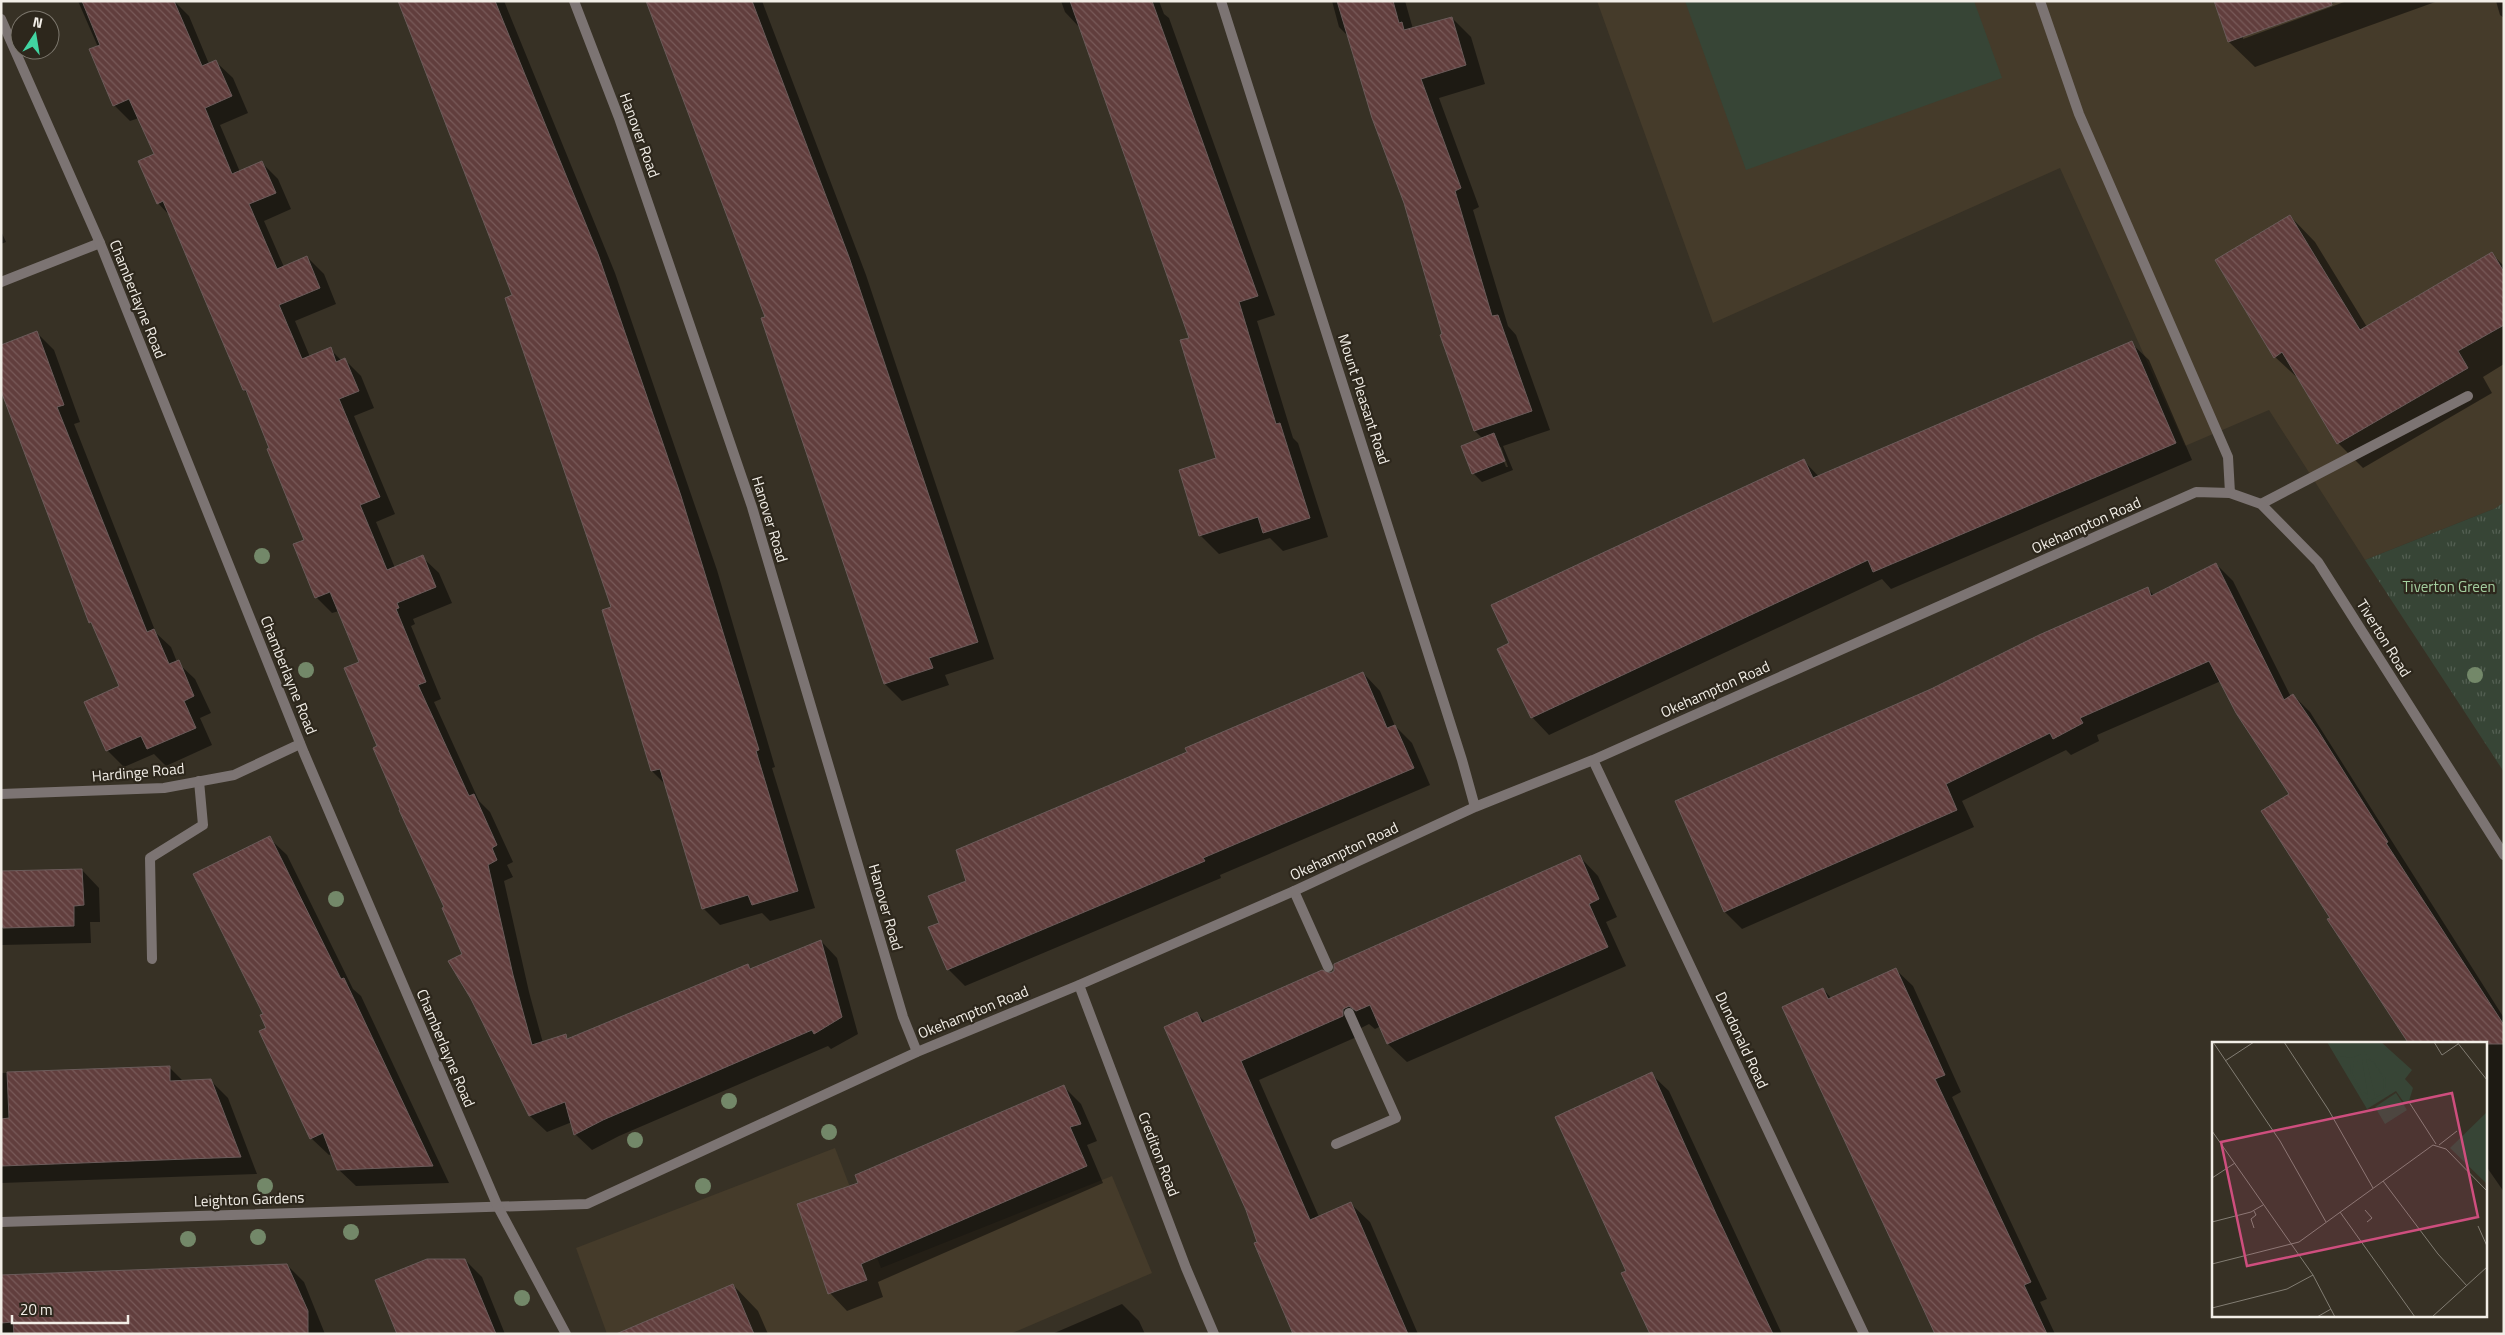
<svg xmlns="http://www.w3.org/2000/svg" width="2505" height="1335" font-family="'Titillium Web',sans-serif">
<style>
.built{fill:#453b2a}
.park{fill:url(#park-tufts)}
.pitch{fill:#374536}
.shadow{fill:#0007;fill-rule:evenodd}
.building{fill:url(#building-back-hatch);stroke:#6b5b5a}
.lines{fill:none;stroke-linecap:round;stroke-linejoin:round}
.service{stroke:#7c7473;stroke-width:10}
.minor{stroke:#7c7473;stroke-width:10}
.tertiary{stroke:#7c7473;stroke-width:10}
.tree{fill:#738869}
.labels{text-anchor:middle;dominant-baseline:central;stroke-width:4.5;stroke-linejoin:round;paint-order:stroke}
.street-label{font-size:15px;fill:#f2eee7;stroke:#2d271c}
.park-label{font-size:15px;fill:#a4cfa0;stroke:#2d271c}
.inset-road{fill:none;stroke:#827d73;stroke-width:1}
.view{fill:#ce4e7e;fill-opacity:0.15;stroke:#ce4e7e;stroke-width:2.5}
.inset-edge{fill:none;stroke:#f2eee7;stroke-width:2.5}
</style>
<defs>
<pattern id="park-tufts" width="24" height="20" patternUnits="userSpaceOnUse" patternTransform="scale(1.25)"><rect width="24" height="20" fill="#374536"/><path d="M3 7l-1-3M5 7V3M7 7l1-3M15 17l-1-3M17 17v-4M19 17l1-3" fill="none" stroke="#546053"/></pattern>
<pattern id="building-back-hatch" width="6" height="6" patternUnits="userSpaceOnUse" patternTransform="scale(1.25)"><rect width="6" height="6" fill="#613e3d"/><path d="M-1 5l2 2M0 0l6 6M5-1l2 2" fill="none" stroke="#785a59"/></pattern>
</defs>
<rect width="100%" height="100%" fill="#373125"/>
<path class="built" d="M1597 1H2504V502L2496 508 2365 560 2269 410 2185 446 2060 168 1713 323Z
M835 1148 881 1268 1112 1176 1152 1273 1010 1334H607L576 1248Z"/>
<path class="park" d="M2504 502V772L2365 560 2496 508Z"/>
<path class="pitch" d="M1685 1H1974L2002 78 1746 170Z"/>
<path class="shadow" d="M78 1H174L189 16 209 64 216 62 233 78 248 113 220 125 240 172 262 163 278 179 291 209 264 221 284 267 307 257 324 274 336 304 295 321 310 357 330 349 342 361 345 360 361 376 374 408 354 416 395 514 376 522 395 568 422 557 439 573 452 603 413 619 415 624 411 626 441 699 434 702 479 801 490 812 513 862 507 865 513 877 504 881 529 992 543 1043 565 1035 569 1040 748 965 752 970 821 941 837 958 858 1034 831 1049 828 1046 619 1136 592 1150 575 1134 572 1122 547 1132 530 1116 472 998 464 954 379 747 360 663 339 611 332 613 316 597 306 540 249 395 244 390 170 216 158 203 155 155 139 118 130 121 114 105 98 47Z
M399 1H504L615 273 717 570 775 767 772 768 815 908 770 921 762 913 720 925 703 908 666 785 652 771 613 608 514 296Z
M647 1H762L866 275 994 659 945 675 949 685 902 701 885 684 767 318Z
M1061 1H1159L1164 14 1169 18 1275 315 1257 321 1293 438 1298 443 1328 537 1283 551 1270 538 1219 554 1200 535 1218 459 1190 339 1080 28 1065 12Z
M1332 1H1405L1413 29 1452 18 1471 37 1485 84 1439 98 1479 207 1473 210 1508 326 1516 335 1550 430 1503 446 1513 470 1482 482 1473 473 1483 439 1475 431 1405 202 1349 37 1339 27ZM1498 447H1501L1508 467H1506Z
M2216 1H2339L2243 36V39L2347 1H2438L2255 67 2229 42Z
M2496 1H2504V18L2500 15Z
M2290 216 2315 242 2367 327 2492 254 2504 266V364L2483 377 2492 393 2363 468 2338 443 2301 381 2275 357Z
M1 231 6 242 1 244Z
M37 333 54 350 80 422 74 424 156 633 171 647 177 662 195 679 211 713 200 718 212 745 166 766 154 754 124 767 107 750 121 687 94 626 90 622Z
M2131 343 2149 360 2192 460 1891 589 1882 579 1549 735 1532 717 1804 461 1819 477Z
M2216 564 2233 581 2291 697 2293 695 2310 712 2504 1018V1192L2486 1166V1044L2331 918 2291 794 2221 681 2097 735 2099 741 2071 755 2066 750 1962 801 1974 827 1742 929 1725 912 1676 801 1932 690 2147 589 2154 595Z
M1363 673 1380 691 1395 726 1412 743 1430 785 1220 875 1221 878 965 986 948 969 940 923 968 881 1131 778Z
M269 838 287 855 353 989 361 996 449 1183 356 1186 338 1169 332 1154 329 1155 311 1138 264 1015Z
M1580 857 1598 876 1617 917 1606 922 1626 966 1407 1062 1388 1044 1381 1026 1375 1029 1369 1024 1361 1028V1035L1259 1080 1319 1217 1351 1204 1370 1222 1418 1334H1295L1233 1178 1196 1013 1206 1023 1331 975Z
M82 870 99 888 100 922H90L91 943 1 945V873Z
M1895 969 1913 986 1961 1092 1952 1097 2047 1299 2040 1302 2055 1334H1937L1823 989 1832 999Z
M169 1067 184 1082 211 1081 228 1098 257 1174 1 1183V1073Z
M1651 1074 1669 1091 1782 1334H1652L1628 1271Z
M1064 1087 1081 1104 1097 1141 1087 1145 1103 1183 878 1282 883 1297 847 1311 830 1293 860 1184Z
M465 1260 482 1277 505 1334H398Z
M287 1265 304 1282 325 1334H1V1277Z
M733 1285 758 1311 768 1334H624Z
M1122 1304 1139 1321 1145 1334H1052Z"/>
<path class="building" d="M82 1H174L202 66 216 60 232 96 205 108 232 174 262 161 276 193 249 204 277 269 307 256 320 288 279 305 302 359 331 347 336 362 345 358 359 391 339 399 380 497 360 505 387 570 423 555 436 587 397 603 399 608 396 609 426 682 418 685 469 796 474 794 497 845 492 848 497 860 488 865 513 975 532 1045 566 1034 567 1039 748 964 750 969 821 940 842 1017 814 1034 812 1030 603 1120 574 1135 565 1102 529 1116 471 999 448 961 462 954 442 908 444 907 399 810H400L373 748 377 746 344 668 359 662 330 592 315 598 293 544 304 540 267 449 269 448 246 390H243L163 201 157 204 138 161 154 154 129 99 113 106 89 49 100 45Z
M398 1H495L598 254 681 496 750 720 759 750 756 751 798 891 752 905 748 895 702 909 660 769 651 771 602 610 611 607 505 298 512 295Z
M646 1H752L849 257 978 642 929 658 933 668 884 684 761 318 765 317Z
M1070 1H1152L1258 296 1239 302 1276 424 1280 423 1310 518 1263 533 1258 517 1199 536 1179 470 1216 458 1180 340 1189 338Z
M1337 1H1393L1399 23 1402 22 1404 30 1452 17 1466 65 1421 79 1461 188 1455 191 1492 316 1498 315 1532 411 1474 431 1440 335 1442 334 1404 203 1372 118Z
M2214 1H2331L2332 5 2228 42Z
M2290 215 2360 330 2492 252 2504 272V325L2458 351 2468 368 2337 444 2282 352 2274 358 2215 260Z
M37 331 64 405 57 407 147 632 154 629 169 664 179 660 194 696 184 701 196 728 147 749 141 736 106 751 84 702 119 686 91 622 89 623 1 391V345Z
M2132 341 2176 443 1873 572 1868 560 1531 718 1497 649 1509 643 1491 605 1804 459 1813 478Z
M1494 433 1505 461 1472 474 1461 446Z
M2216 563 2284 700 2293 694 2317 729 2388 842 2386 843 2504 1025V1044H2409L2327 919 2330 918 2261 811 2289 794 2236 713 2209 661 2080 718 2083 723 2053 739 2050 733 1946 784 1957 810 1724 912 1675 801 1931 689 2039 635 2148 587 2151 596Z
M1363 672 1387 728 1395 725 1414 768 1203 858 1205 861 947 970 928 927 939 923 928 896 966 881 956 850 1131 776 1187 752 1185 748Z
M270 836 341 979 344 978 433 1166 337 1170 323 1133 310 1139 259 1031 266 1028 260 1015 263 1014 193 874Z
M1580 855 1599 899 1589 904 1608 947 1387 1044 1370 1005 1356 1011 1349 1006 1343 1009V1016L1241 1061 1310 1220 1351 1202 1408 1334H1293L1254 1243 1257 1242 1246 1210 1164 1027 1197 1012 1202 1023 1322 970 1330 973 1334 971V964Z
M82 869 84 905 74 906V926L3 928 1 921V871Z
M1896 968 1945 1075 1935 1079 2031 1282 2024 1285 2047 1334H1935L1782 1007 1823 988 1828 999Z
M170 1066V1081L211 1079 241 1157 1 1166V1119L9 1118 7 1072Z
M1652 1072 1717 1216 1773 1334H1650L1621 1273 1626 1271 1555 1117Z
M1064 1085 1081 1124 1070 1127 1087 1166 861 1264 867 1280 828 1294 797 1204 858 1183 855 1175Z
M427 1259H465L496 1334H397L375 1280Z
M287 1264 308 1311V1334H14L13 1322 1 1323V1275Z
M733 1284 754 1334H616Z"/>
<g class="lines">
<path class="service" d="M2040 1 2079 114 2228 457 2230 493
M2261 504 2468 396
M1294 891 1328 967
M152 959 150 858 203 825 199 781
M1336 1144 1396 1118 1349 1013"/>
<path class="minor" d="M574 1 619 118 752 507 903 1017 917 1052
M1221 1 1462 760 1475 807
M1 282 100 243
M1593 760 1864 1334
M1 794 164 788 234 775 300 744
M1079 985 1186 1268 1214 1334
M1 1222 587 1204 917 1052 1079 985 1294 891 1475 807 1593 760 2196 492 2230 493 2261 504 2318 562 2504 855"/>
<path class="tertiary" d="M1 19 100 243 304 753 498 1207 566 1334"/>
</g>
<g class="tree">
<circle cx="262" cy="556" r="8"/>
<circle cx="306" cy="670" r="8"/>
<circle cx="2475" cy="675" r="8"/>
<circle cx="336" cy="899" r="8"/>
<circle cx="729" cy="1101" r="8"/>
<circle cx="829" cy="1132" r="8"/>
<circle cx="635" cy="1140" r="8"/>
<circle cx="265" cy="1186" r="8"/>
<circle cx="703" cy="1186" r="8"/>
<circle cx="351" cy="1232" r="8"/>
<circle cx="258" cy="1237" r="8"/>
<circle cx="188" cy="1239" r="8"/>
<circle cx="522" cy="1298" r="8"/>
</g>
<g class="labels">
<g class="street-label">
<text transform="translate(640 135) rotate(70)">Hanover Road</text>
<text transform="translate(138 299) rotate(68)">Chamberlayne Road</text>
<text transform="translate(1364 399) rotate(72)">Mount Pleasant Road</text>
<text transform="translate(770 519) rotate(73)">Hanover Road</text>
<text transform="translate(2086 525) rotate(-24)">Okehampton Road</text>
<text transform="translate(2384 638) rotate(58)">Tiverton Road</text>
<text transform="translate(289 675) rotate(68)">Chamberlayne Road</text>
<text transform="translate(1715 689) rotate(-24)">Okehampton Road</text>
<text transform="translate(138 772) rotate(-5)">Hardinge Road</text>
<text transform="translate(1344 851) rotate(-25)">Okehampton Road</text>
<text transform="translate(886 907) rotate(74)">Hanover Road</text>
<text transform="translate(973 1012) rotate(-22)">Okehampton Road</text>
<text transform="translate(1742 1040) rotate(65)">Dundonald Road</text>
<text transform="translate(446 1048) rotate(67)">Chamberlayne Road</text>
<text transform="translate(1159 1154) rotate(69)">Crediton Road</text>
<text transform="translate(249 1199) rotate(-2)">Leighton Gardens</text>
</g>
<g class="park-label">
<text x="2449" y="586">Tiverton Green</text>
</g>
</g>
<g transform="translate(2212 1042)">
<rect width="275" height="275" fill="#373125"/>
<path d="M115 0H169L200 28 193 37 201 46 197 59 193 62 184 49 155 67ZM275 70V142L238 106Z" fill="#374536"/>
<path d="M117 0H161L152 10 173 35 174 45 170 52 158 59 150 53 138 31 139 22 149 12 140 16 128 14ZM149 17H150L156 53 149 48 140 31 142 22ZM154 17 162 20 172 37 171 47 163 54ZM184 51 195 68 173 82 163 65Z" fill="#374536" fill-rule="evenodd"/>
<path class="inset-road" d="M1 0 68 99 114 180M72 0 116 67 161 146M222 0 230 13 246 2M245 0 275 38M13 19 42 0M197 60 224 102M0 89 101 233 123 275M227 103 245 89M0 136 23 121M171 139 226 212 255 244M153 168 160 176 155 180M128 170 203 275M0 180 39 170 51 163M266 184 275 204M42 186 39 177 44 173 42 169M0 222 87 200 221 103 234 107 275 149M0 266 75 247 101 233M105 275 119 267M220 275 275 225"/>
<path class="view" d="M240 51 266 175 35 224 9 100Z"/>
<rect width="275" height="275" class="inset-edge"/>
</g>
<rect width="2505" height="1335" fill="none" stroke="#f2eee7" stroke-width="5"/>
<g transform="translate(35 35) rotate(12)"><circle r="24" fill="#2d271c" stroke="#7c776d"/>
<path d="M0-4L9 19L0 12L-9 19Z" fill="#41d4a1"/>
<text y="-8" font-size="14" font-weight="bold" text-anchor="middle" fill="#f2eee7">N</text>
</g>
<path d="M12 1315v8h116v-8" fill="none" stroke="#f2eee7" stroke-width="2.5"/>
<text x="20" y="1315" font-size="15" fill="#f2eee7" stroke="#2d271c" stroke-width="4" paint-order="stroke">20 m</text>
</svg>
